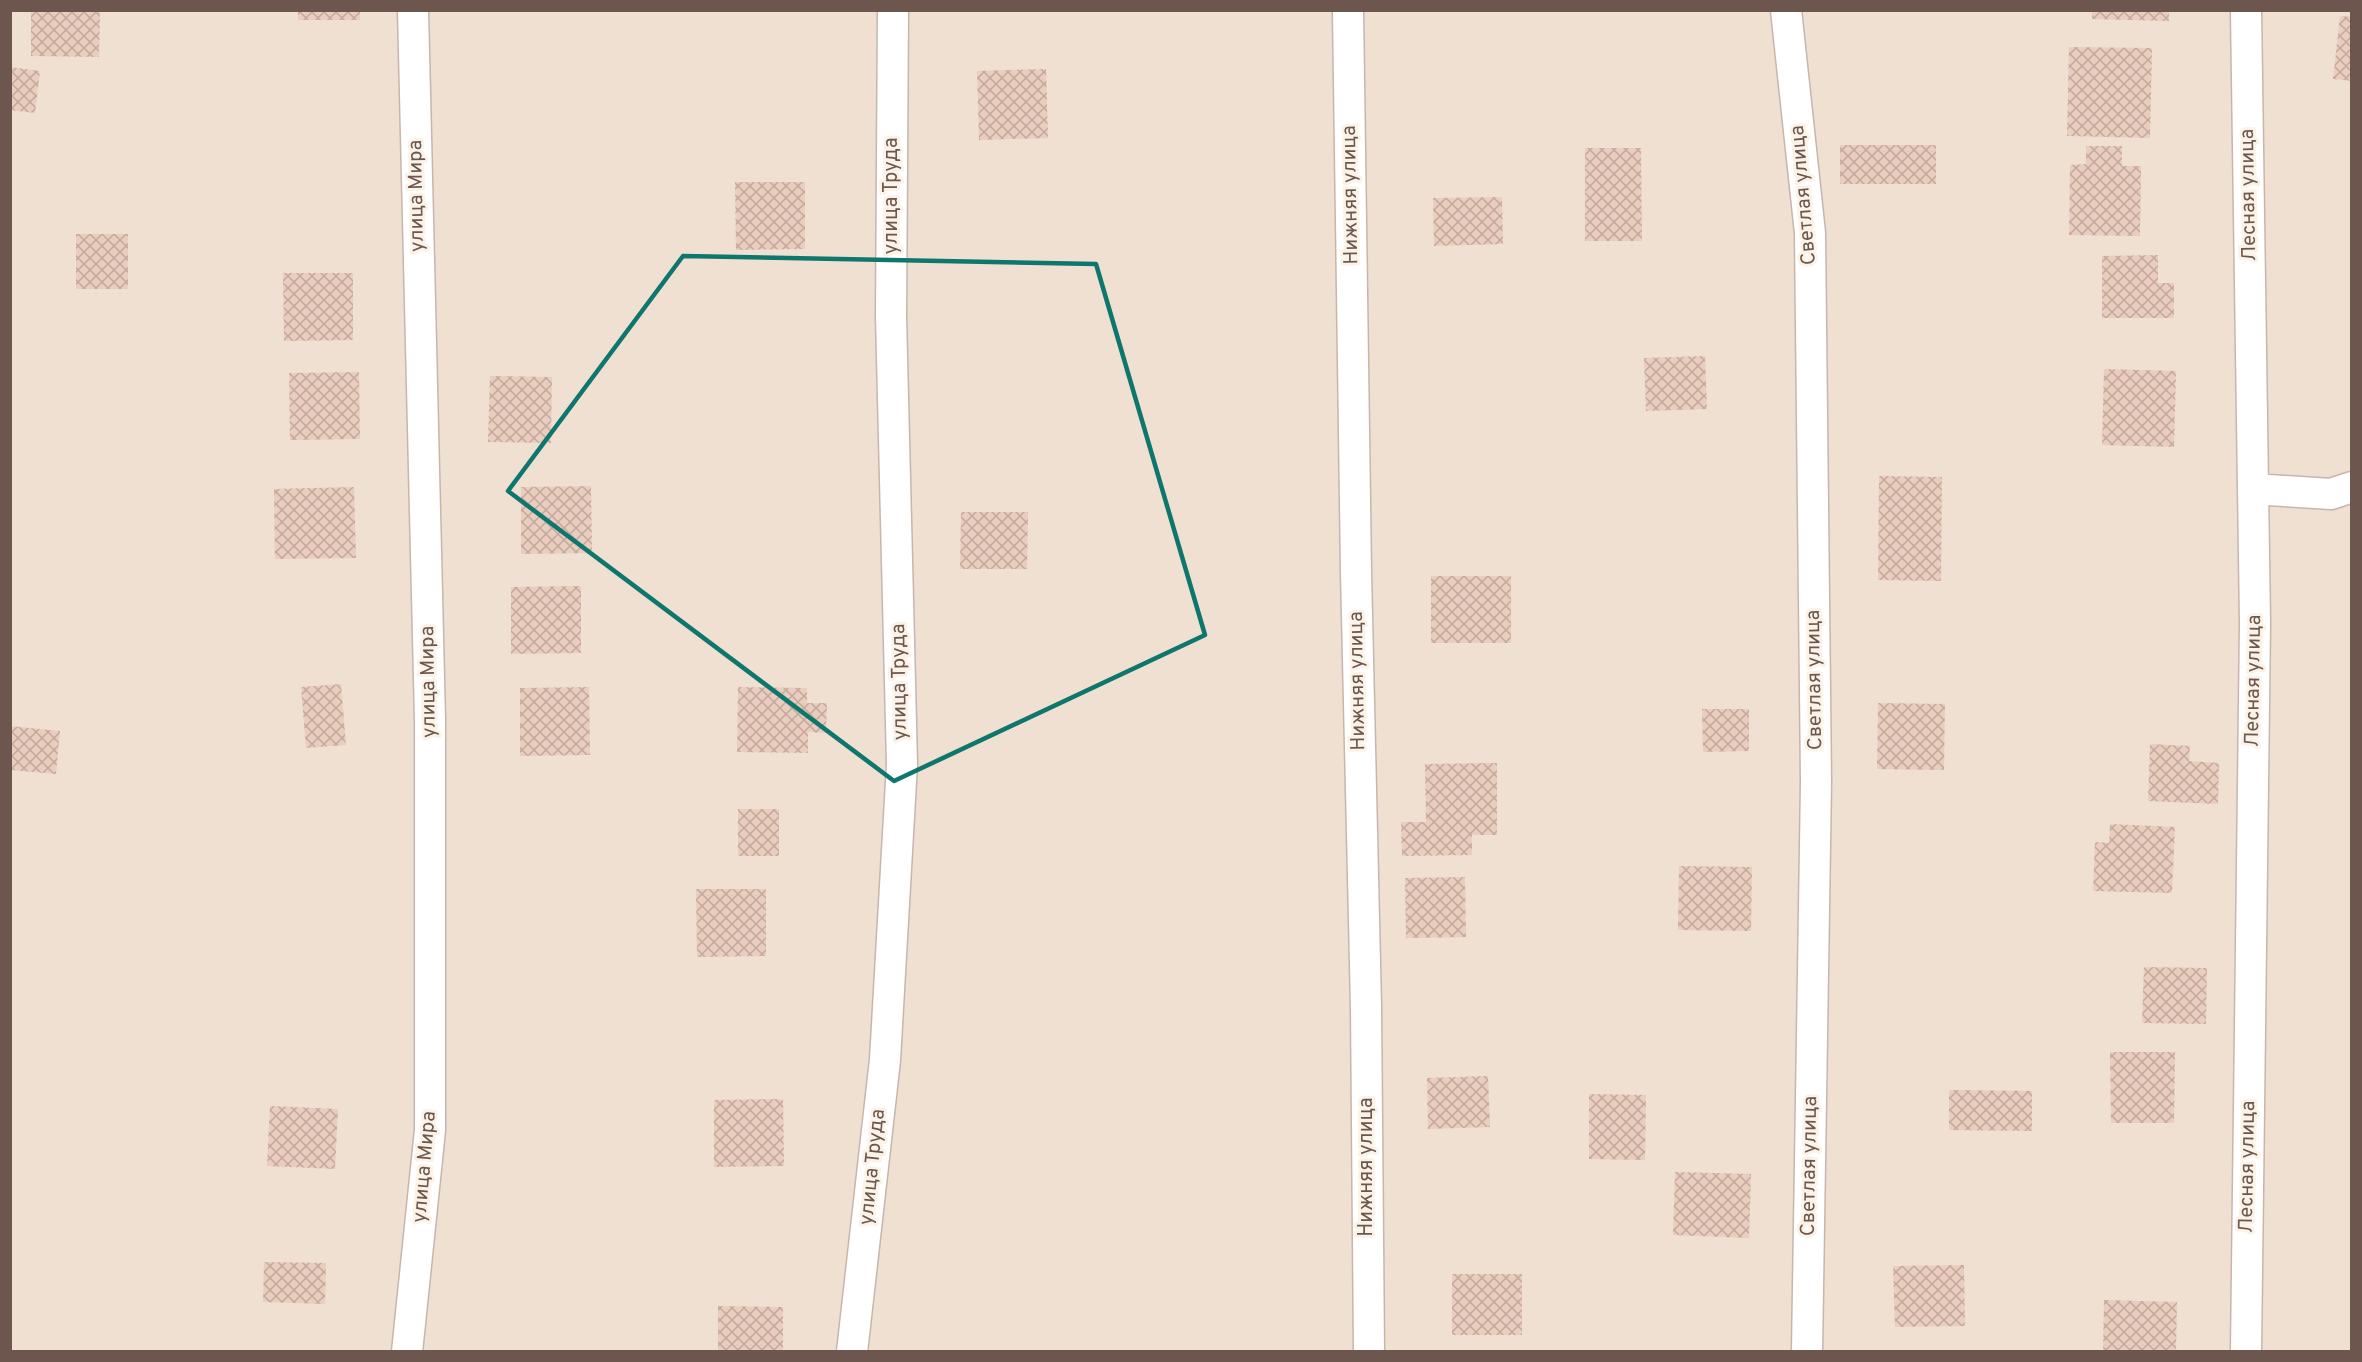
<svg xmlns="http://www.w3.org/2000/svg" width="2362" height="1362" font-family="Overpass,sans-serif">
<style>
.residential{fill:#efe0d2}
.building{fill:url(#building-cross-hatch)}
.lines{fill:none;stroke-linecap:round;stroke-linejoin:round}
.minor-casing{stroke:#c7b6ac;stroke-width:33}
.minor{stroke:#fff;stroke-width:30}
.marked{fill:none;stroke:#0f766e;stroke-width:4.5;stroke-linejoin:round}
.labels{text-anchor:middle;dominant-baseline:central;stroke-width:6;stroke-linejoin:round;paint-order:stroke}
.street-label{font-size:20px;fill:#6c564d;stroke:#fcf3e8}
</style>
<defs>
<pattern id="building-cross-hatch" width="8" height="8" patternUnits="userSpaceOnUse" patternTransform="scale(1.5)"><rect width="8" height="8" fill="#eacdbe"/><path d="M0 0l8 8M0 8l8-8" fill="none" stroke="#c2a99d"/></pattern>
</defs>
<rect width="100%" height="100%" fill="#f8efe3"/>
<path class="residential" d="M11 11H2351V1351H11Z"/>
<path class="building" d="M31 10H100L99 57 31 56Z
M298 10H360V20H298Z
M2092 10H2169V21L2092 19Z
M2340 16 2352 17V81L2333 79Z
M2069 47 2152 48 2150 138 2067 136Z
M10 67 40 71 35 113 10 110Z
M1046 69 1048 138 979 140 977 71Z
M1840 145H1936V184H1840Z
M2086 146H2122V166H2141L2140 236 2069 235 2070 165 2086 164Z
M1585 148H1641L1642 241H1585Z
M735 182H805V249L736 250Z
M1502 197 1503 244 1434 246 1433 198Z
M76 234H128V289H76Z
M2158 255V283H2174V318H2102V256Z
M283 273H353V340L284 341Z
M1705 356 1707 409 1646 411 1644 358Z
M2104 369 2176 371 2174 447 2102 445Z
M359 372 360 439 290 440 289 373Z
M490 376 552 377 551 443 488 442Z
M1879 476 1942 477 1941 581 1878 580Z
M591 486 592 553 521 554V487Z
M354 487 356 558 275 559 274 489Z
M961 512H1028L1027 569H960Z
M1431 576H1511V643H1431Z
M581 586V653L511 654V587Z
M341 684 346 745 306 748 301 687Z
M589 687 590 755 520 756V688Z
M738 687 807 688V703H827L826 733 808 732V753L737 752Z
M1878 703 1945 704 1944 770 1877 769Z
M1702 709H1749V751L1703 752Z
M10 726 60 731 56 774 10 770Z
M2150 744 2190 746 2189 761 2219 763 2218 804 2148 801Z
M1497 763V835H1472V855L1402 856 1401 822H1426L1425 764Z
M738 809H779V856H738Z
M2110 824 2175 827 2172 893 2093 891 2095 842 2109 843Z
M1679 866 1752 867 1751 931 1678 930Z
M1465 877 1466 937 1406 938 1405 878Z
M696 889H766V956L697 957Z
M2144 967 2207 968 2206 1024 2142 1023Z
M2110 1052H2175L2174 1123H2111Z
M1488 1076 1490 1127 1428 1129 1427 1078Z
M1949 1090 2032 1091V1131L1949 1130Z
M1589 1094 1646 1095 1645 1160 1589 1159Z
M783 1099 784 1166 714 1167V1100Z
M270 1106 338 1109 335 1169 267 1166Z
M1675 1172 1751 1174 1749 1238 1673 1235Z
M264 1262 326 1263 325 1304 263 1302Z
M1964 1265 1965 1326 1895 1327 1893 1266Z
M1452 1274H1522V1335H1452Z
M2104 1300 2177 1302 2176 1352H2103Z
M718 1306 783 1307V1352H718Z"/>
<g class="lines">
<defs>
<path id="minor" d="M1348 10 1356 572 1366 1007 1369 1352
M1786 10 1810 233 1816 782 1807 1352
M2246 10 2255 623 2246 1352
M2253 489 2331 494 2352 487
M407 1352 430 1130V720L413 10
M852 1352 885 1060 902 764 891 316 893 10"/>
</defs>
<use href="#minor" class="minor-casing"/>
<use href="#minor" class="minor"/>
</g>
<path class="marked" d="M683 256 1096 264 1205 635 894 781 508 491Z"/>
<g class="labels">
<g class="street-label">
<text transform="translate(1351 195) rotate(-91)">Нижняя улица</text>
<text transform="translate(1804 195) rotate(-95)">Светлая улица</text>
<text transform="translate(2249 195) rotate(-91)">Лесная улица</text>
<text transform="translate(417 196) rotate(-91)">улица Мира</text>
<text transform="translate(892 196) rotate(-90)">улица Труда</text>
<text transform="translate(1815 680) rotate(-91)">Светлая улица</text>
<text transform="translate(1358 681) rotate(-91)">Нижняя улица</text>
<text transform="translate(2254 681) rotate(-89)">Лесная улица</text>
<text transform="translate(429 682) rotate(-91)">улица Мира</text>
<text transform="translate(900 682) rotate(-91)">улица Труда</text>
<text transform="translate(1810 1166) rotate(-89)">Светлая улица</text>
<text transform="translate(425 1167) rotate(-85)">улица Мира</text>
<text transform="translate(873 1167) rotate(-84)">улица Труда</text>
<text transform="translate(1367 1167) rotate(-90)">Нижняя улица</text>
<text transform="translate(2248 1167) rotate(-89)">Лесная улица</text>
</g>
</g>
<rect width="2362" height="1362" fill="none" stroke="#6c564d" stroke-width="24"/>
</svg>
